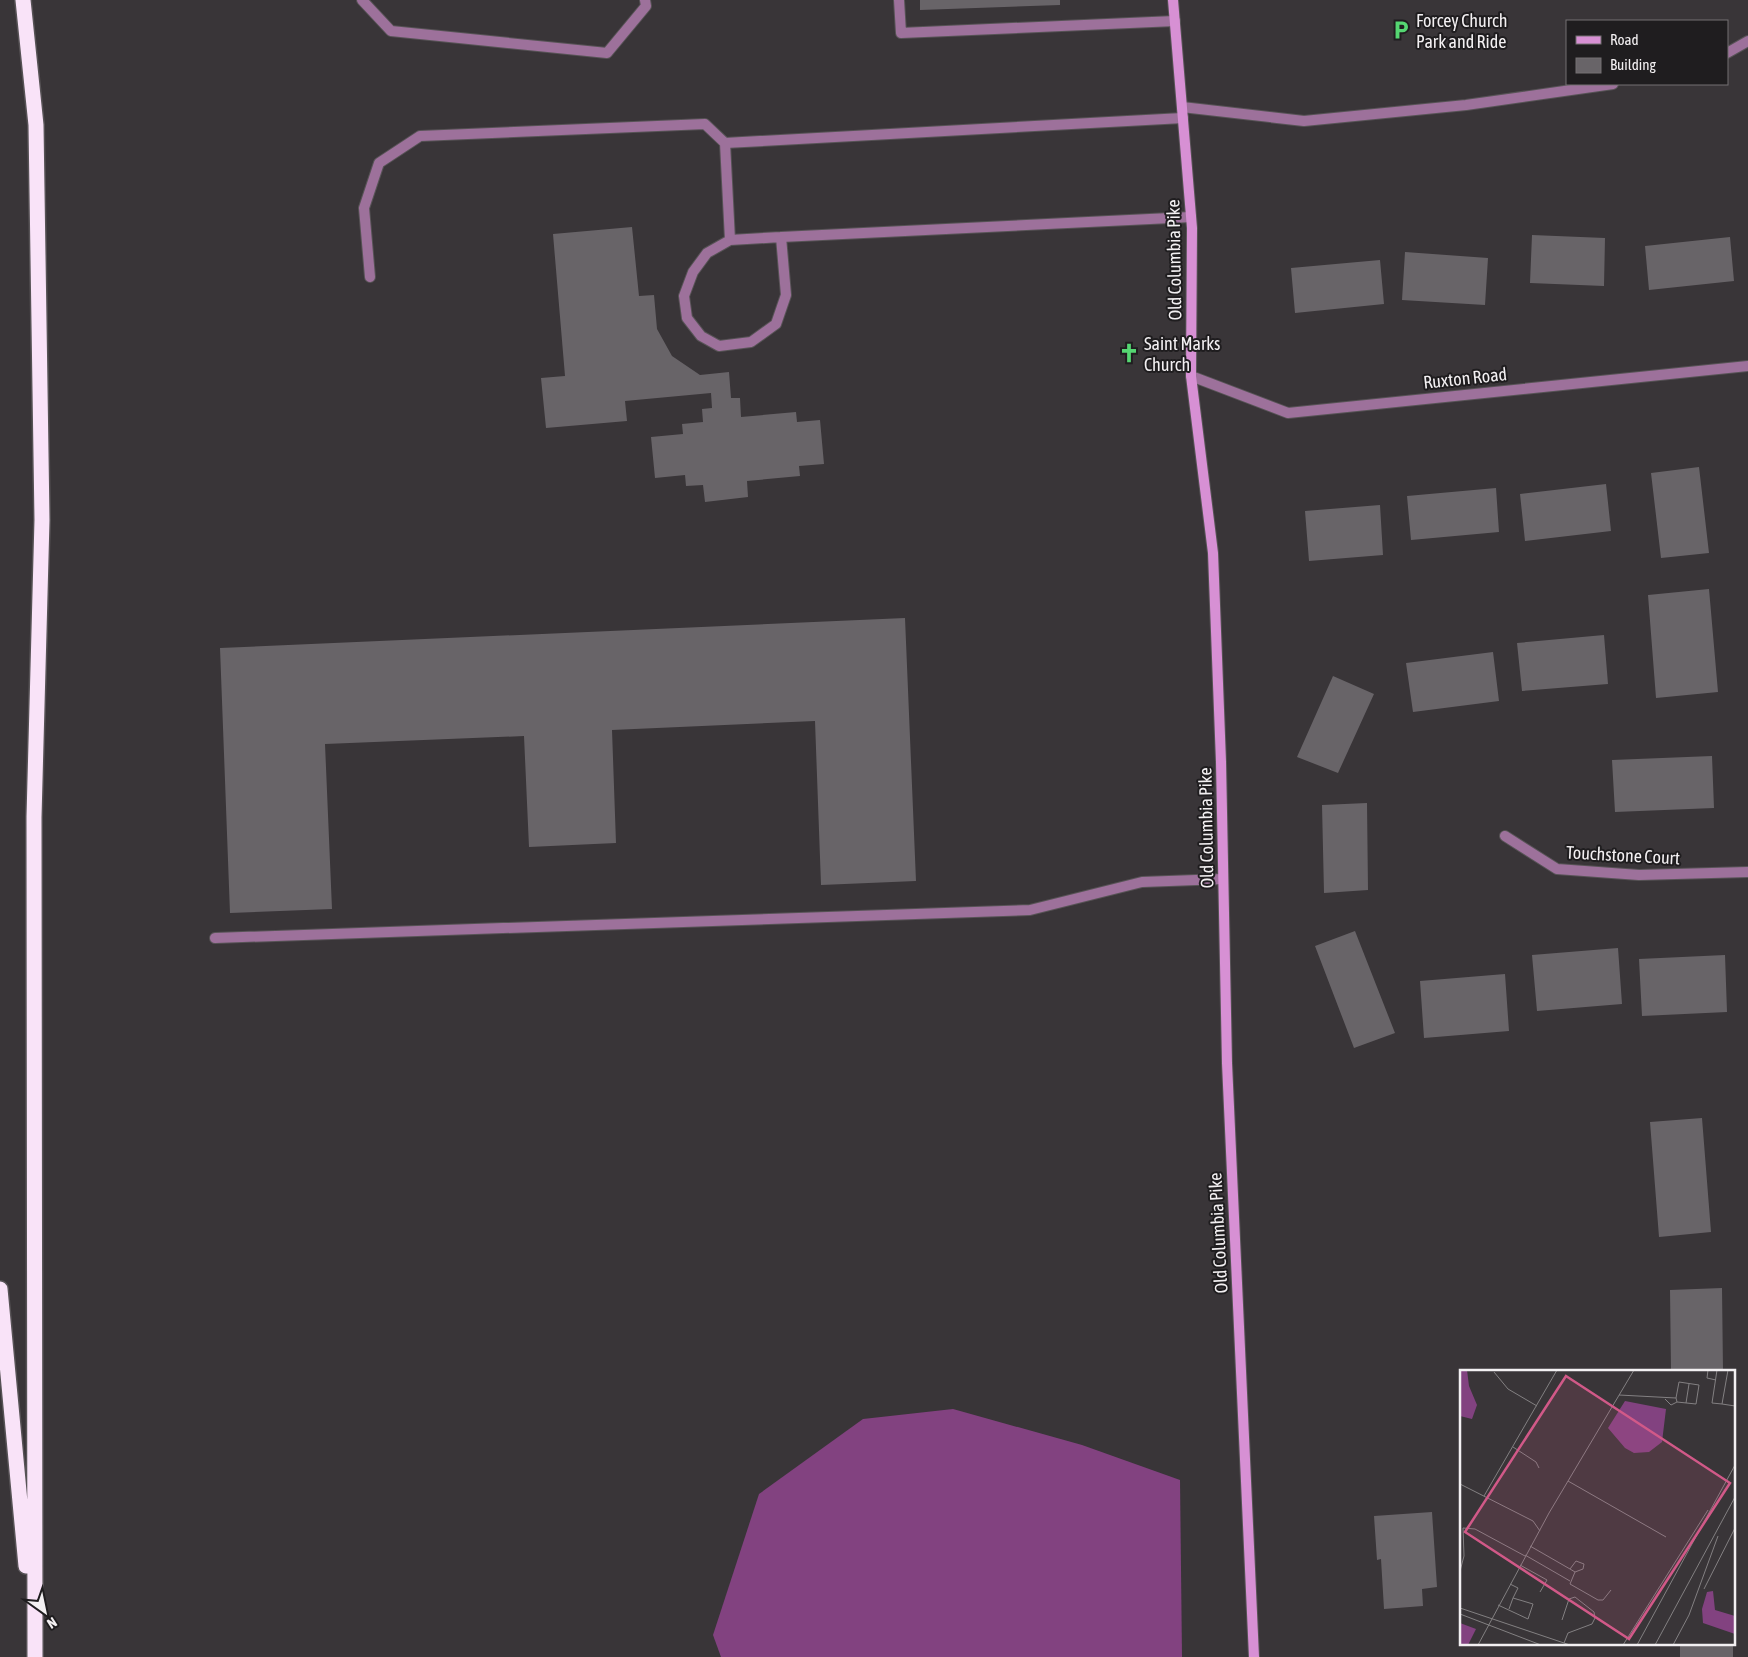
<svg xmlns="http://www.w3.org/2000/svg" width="1748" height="1657" font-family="'Asap Condensed',sans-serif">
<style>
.forest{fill:#824280}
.building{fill:#686468}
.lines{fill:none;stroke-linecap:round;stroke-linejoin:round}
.lane-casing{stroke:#575356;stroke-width:12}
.street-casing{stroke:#575356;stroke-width:12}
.secondary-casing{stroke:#575356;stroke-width:12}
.highway-casing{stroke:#575356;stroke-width:18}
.lane{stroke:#9d719b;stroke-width:10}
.street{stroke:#9d719b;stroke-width:10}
.secondary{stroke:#d790d4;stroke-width:10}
.highway{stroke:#f9e3f8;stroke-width:15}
.labels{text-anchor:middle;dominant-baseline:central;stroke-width:4;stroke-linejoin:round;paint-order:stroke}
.poi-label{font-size:18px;fill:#f3f0f2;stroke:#1f1d1f;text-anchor:start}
.street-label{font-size:18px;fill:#f3f0f2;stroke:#1f1d1f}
.inset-road{fill:none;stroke:#838082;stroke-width:1}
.view{fill:#d15988;fill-opacity:0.15;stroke:#d15988;stroke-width:2.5}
.inset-edge{fill:none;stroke:#f3f0f2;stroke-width:2.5}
</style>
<rect width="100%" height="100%" fill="#393538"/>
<path class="forest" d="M953 1409 1082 1445 1180 1480 1182 1657H721L713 1635 759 1494 863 1419Z"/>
<path class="building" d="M920 0H1060V5L920 10Z
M632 227 639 296 654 295 657 329 672 356 700 375 729 372 731 398H740L741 417 796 412 797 422 820 420 824 464 799 466 800 476 747 481 748 497 705 502 703 485 686 486 685 475 655 478 651 437 683 434 682 424 703 422 702 409 712 408 711 393 625 401 627 421 546 428 541 378 565 376 553 234Z
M1532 235 1605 238 1604 286 1530 283Z
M1730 237 1734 281 1649 290 1645 246Z
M1405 252 1488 258 1485 305 1402 300Z
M1380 260 1384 304 1295 313 1291 268Z
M1699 467 1709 553 1661 558 1651 473Z
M1606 484 1611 531 1525 541 1520 494Z
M1496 488 1499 532 1411 540 1407 496Z
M1380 505 1383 555 1309 561 1305 511Z
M1709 589 1718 692 1656 698 1648 595Z
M905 618 916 881 821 885 815 721 612 730 616 843 529 847 524 736 325 744 332 909 230 913 220 648Z
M1604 635 1608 684 1522 691 1517 643Z
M1493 652 1499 701 1413 712 1406 663Z
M1333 676 1374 694 1338 773 1297 757Z
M1712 756 1714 808 1615 812 1612 760Z
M1367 803 1368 890 1324 893 1322 805Z
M1355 931 1395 1033 1354 1048 1315 946Z
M1618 948 1622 1004 1537 1011 1532 955Z
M1725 955 1727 1012 1642 1016 1639 959Z
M1505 974 1509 1031 1424 1038 1420 981Z
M1702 1118 1711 1232 1659 1237 1650 1122Z
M1722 1288 1723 1371H1671L1670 1290Z
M1432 1512 1437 1587 1422 1589 1423 1606 1384 1609 1381 1559 1377 1560 1374 1516Z
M1680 1643H1733V1657H1680Z"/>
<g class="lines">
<defs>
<path id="lane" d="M362 0 391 31 607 53 646 6 645 0
M899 0 901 33 1175 21
M1727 53 1748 41
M1182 107 1304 121 1466 105 1613 84
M725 143 1183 118
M781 237 786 295 776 324 751 342 719 346 701 336 687 318 684 296 693 272 707 253 730 240 781 237 1191 217
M370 277 364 208 379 163 420 136 705 124 725 143 730 240
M215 938 1030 910 1142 882 1223 879"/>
<path id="street" d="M1191 376 1288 413 1748 366
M1505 836 1557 869 1639 875 1748 872"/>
<path id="secondary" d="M1173 0 1192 228 1191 376 1213 553 1221 762 1227 1063 1254 1657"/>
<path id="highway" d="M23 0 36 125 42 520 34 817 35 1657
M0 1289 26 1566"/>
</defs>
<use href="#lane" class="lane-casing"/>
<use href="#street" class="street-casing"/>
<use href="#secondary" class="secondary-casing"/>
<use href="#highway" class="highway-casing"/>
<use href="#lane" class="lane"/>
<use href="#street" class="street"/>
<use href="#secondary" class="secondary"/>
<use href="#highway" class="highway"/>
</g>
<defs>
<symbol id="parking-bare" viewBox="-9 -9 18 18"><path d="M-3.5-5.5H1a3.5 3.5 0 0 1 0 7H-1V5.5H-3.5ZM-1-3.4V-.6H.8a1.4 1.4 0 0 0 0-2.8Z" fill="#55d672" stroke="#1f1d1f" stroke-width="2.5" paint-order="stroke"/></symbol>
<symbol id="church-bare" viewBox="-9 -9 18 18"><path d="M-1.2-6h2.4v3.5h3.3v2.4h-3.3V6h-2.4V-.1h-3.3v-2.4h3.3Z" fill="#55d672" stroke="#1f1d1f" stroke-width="2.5" paint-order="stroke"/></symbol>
</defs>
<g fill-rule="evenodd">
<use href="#parking-bare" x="1387" y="16" width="28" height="28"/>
<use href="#church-bare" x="1115" y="339" width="28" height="28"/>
</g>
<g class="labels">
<g class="poi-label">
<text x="1416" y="20">Forcey Church<tspan x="1416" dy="21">Park and Ride</tspan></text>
<text x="1144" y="343">Saint Marks<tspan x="1144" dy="21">Church</tspan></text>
</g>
<g class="street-label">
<text transform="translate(1174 260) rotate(-91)">Old Columbia Pike</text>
<text transform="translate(1465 378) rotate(-6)">Ruxton Road</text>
<text transform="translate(1206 828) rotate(-91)">Old Columbia Pike</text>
<text transform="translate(1623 855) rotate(3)">Touchstone Court</text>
<text transform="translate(1218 1233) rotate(-93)">Old Columbia Pike</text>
</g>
</g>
<g transform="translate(1460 1370)">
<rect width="275" height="275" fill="#393538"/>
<path d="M0 0H7L9 16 17 35 12 49 0 46ZM165 31 206 39 202 72 189 82 174 83 165 78 148 58ZM253 221 255 240 275 246V264L243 253 242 239 247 222ZM0 253 16 259 8 275H0Z" fill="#824280"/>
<path class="inset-road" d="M248 0 247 8 256 10M257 0 252 33 262 34M268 0 262 34 275 36M34 2 48 19 77 36M159 25 216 28 219 12 239 15 236 34 217 32 216 28M205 29 211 35 217 32M226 33 229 14M53 77 76 92 79 98M108 111 206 167M0 114 73 151 80 161M24 126 97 0M70 176 110 199 115 202 123 199 124 194 116 191 110 199M65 185 110 211M60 195 87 210 80 222M0 201 4 186 3 158 15 159 65 186M115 202 110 214 138 230H143L151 220M50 214 58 218 53 228M244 219 275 158M38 235 68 249 73 234 53 228 49 239M0 238 110 275M0 244 81 275M102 250 109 229 115 227 134 242 135 248 132 254 108 263 104 273M18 275 89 143 174 0M163 275 248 140M177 275 275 95M195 275 275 127M213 275 229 245 258 166"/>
<path class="view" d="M106 6 270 113 169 269 5 162Z"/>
<rect width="275" height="275" class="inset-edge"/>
</g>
<rect x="1566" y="20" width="162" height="65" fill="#1f1d1f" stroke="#747173"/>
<rect x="1576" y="36" width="25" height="8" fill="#d790d4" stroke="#747173"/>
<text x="1610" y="45" font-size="15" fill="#f3f0f2">Road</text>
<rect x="1576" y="58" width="25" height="15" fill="#686468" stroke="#747173"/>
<text x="1610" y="70" font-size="15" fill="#f3f0f2">Building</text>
<g transform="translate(45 1612) rotate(147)" stroke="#1f1d1f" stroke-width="4" paint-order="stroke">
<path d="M0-4L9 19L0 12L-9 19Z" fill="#f3f0f2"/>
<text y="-8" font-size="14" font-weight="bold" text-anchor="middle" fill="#f3f0f2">N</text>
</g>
</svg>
